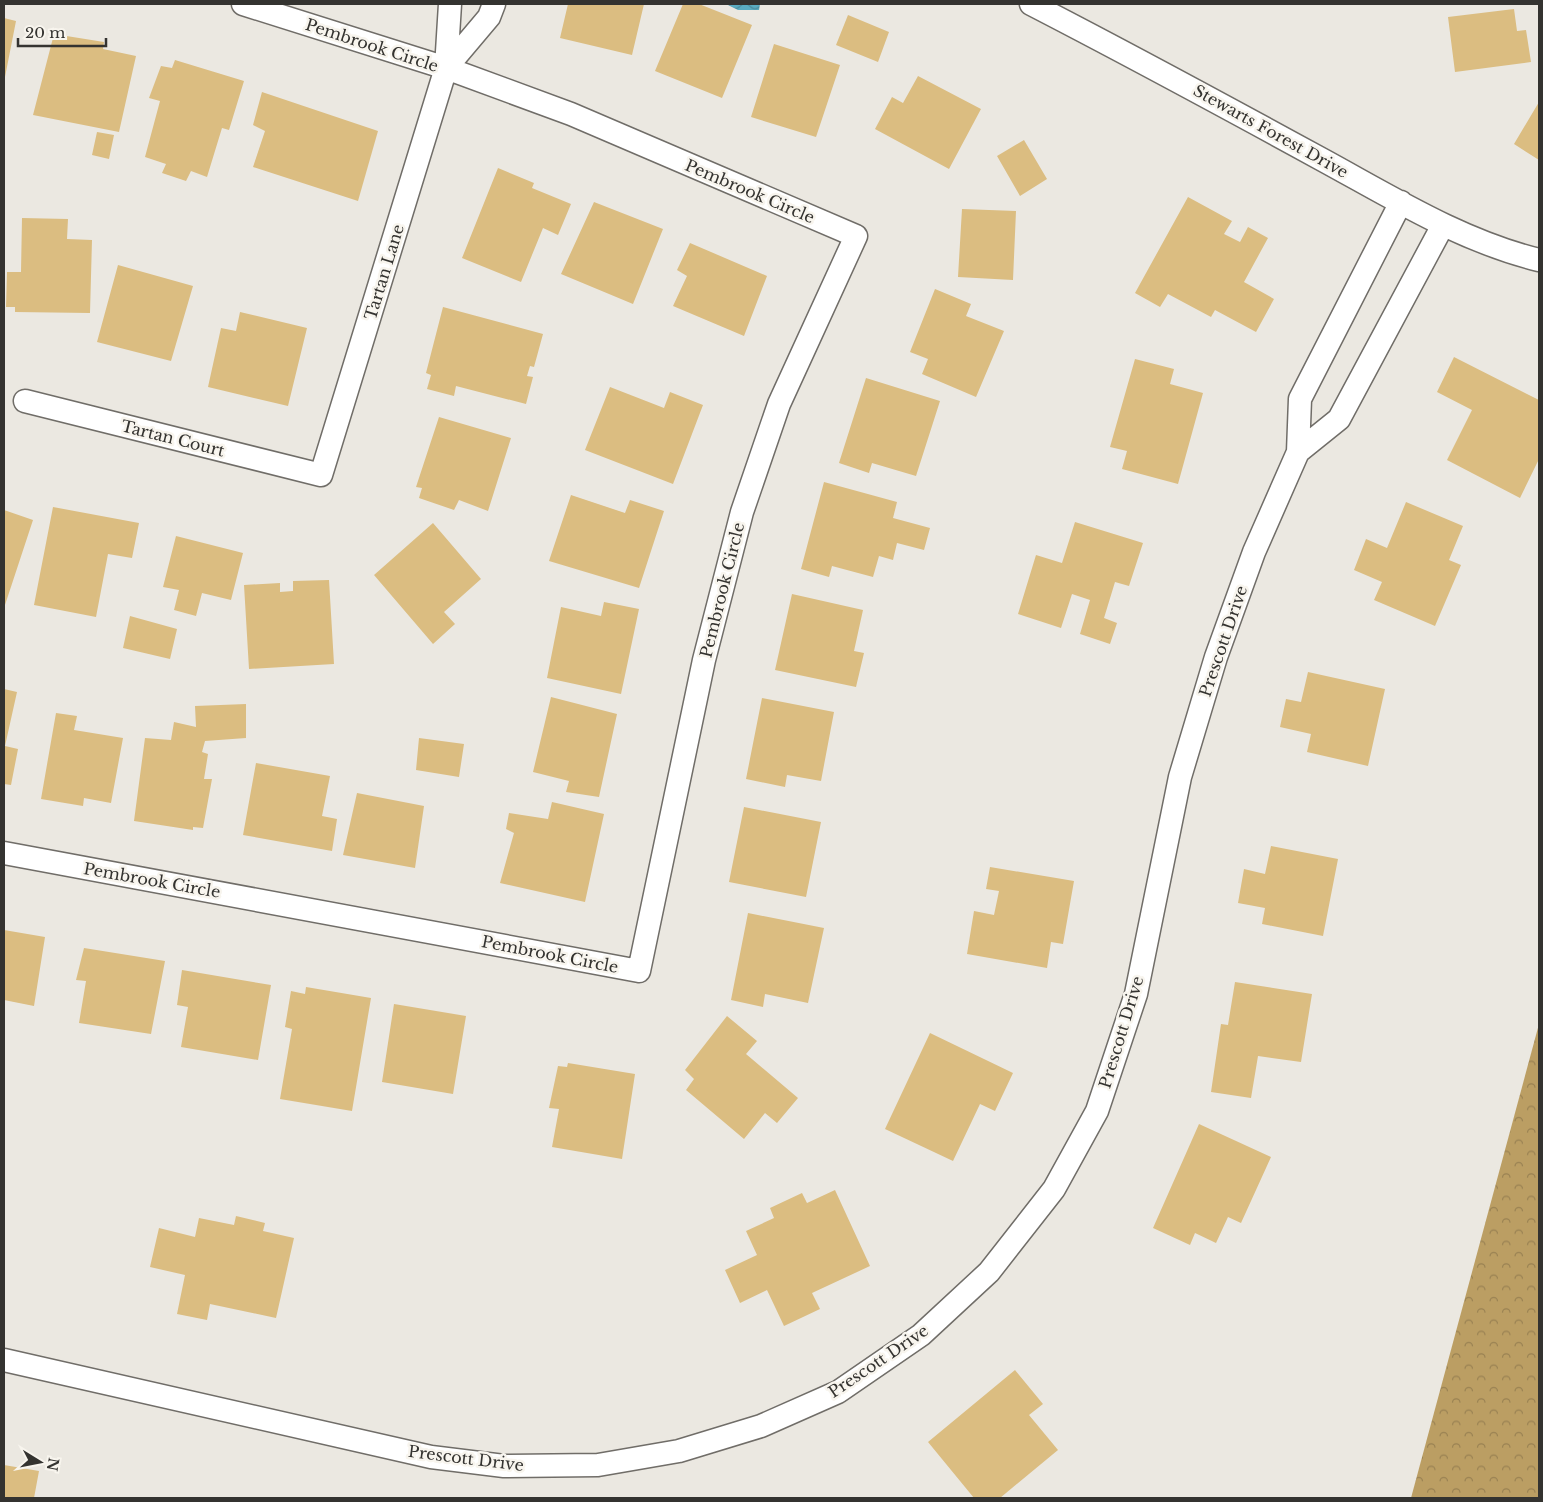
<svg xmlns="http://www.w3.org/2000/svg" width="1543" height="1502" font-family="'Libre Baskerville',serif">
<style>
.forest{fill:url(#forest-crowns)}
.water{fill:url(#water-waves)}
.building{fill:#dbbd81}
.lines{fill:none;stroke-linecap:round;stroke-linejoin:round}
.minor-casing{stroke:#706d68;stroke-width:25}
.minor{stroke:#fff;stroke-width:22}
.labels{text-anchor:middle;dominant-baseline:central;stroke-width:5;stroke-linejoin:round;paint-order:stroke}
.street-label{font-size:16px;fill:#343330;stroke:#f8f5ee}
</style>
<defs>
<pattern id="forest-crowns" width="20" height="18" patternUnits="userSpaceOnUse" patternTransform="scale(1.25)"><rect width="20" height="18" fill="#bb9e63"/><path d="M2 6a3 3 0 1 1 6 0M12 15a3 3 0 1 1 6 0" fill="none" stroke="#998152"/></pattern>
<pattern id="water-waves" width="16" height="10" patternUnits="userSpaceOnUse" patternTransform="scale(1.25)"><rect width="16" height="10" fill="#5aacc1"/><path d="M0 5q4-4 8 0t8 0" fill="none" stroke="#4b8d9d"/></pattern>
</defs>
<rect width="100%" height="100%" fill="#ebe8e1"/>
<path class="forest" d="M1539 1024V1498H1411Z"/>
<path class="water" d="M726 4H760L759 10H738Z"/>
<path class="building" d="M568 4H644L632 55 560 38Z
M683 4H699L752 25 722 98 655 71Z
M1514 9 1517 31 1526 30 1531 62 1455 72 1448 17Z
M848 15 889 32 878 62 836 45Z
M4 18 16 21 5 77H4Z
M54 34 104 42 103 49 136 56 119 132 33 115Z
M774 44 840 65 816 137 751 117Z
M175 60 244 81 229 130 222 128 207 177 191 171 186 181 162 173 166 164 145 157 160 101 149 98 161 66 172 68Z
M918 76 981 109 949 169 875 129 892 97 903 103Z
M262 92 378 131 358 201 253 167 265 131 253 125Z
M1539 102V160L1514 144Z
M97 132 114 135 109 159 92 155Z
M1024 140 1047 179 1020 196 997 156Z
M498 168 534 183 532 188 571 204 558 235 543 228 521 282 462 258Z
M1188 197 1232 221 1224 234 1240 242 1248 227 1268 238 1244 282 1274 299 1256 332 1215 310 1211 317 1168 294 1160 307 1135 293Z
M594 202 663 229 633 304 561 274Z
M962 209 1016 211 1013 280 958 277Z
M22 218 68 219 67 239 92 240 90 313 15 312V307H6L7 272H21Z
M690 243 767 276 744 336 673 306 687 276 677 270Z
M118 265 193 286 171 361 97 342Z
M935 289 971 304 966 316 1004 331 976 397 922 374 928 359 910 352Z
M443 307 543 334 534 367 530 366 527 376 533 377 526 404 456 386 454 396 427 389 431 375 426 373Z
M240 312 307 328 288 406 208 387 221 328 236 331Z
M1454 357 1539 400V459L1520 498 1447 460 1472 410 1437 392Z
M1135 359 1174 369 1170 384 1203 393 1178 484 1122 469 1127 451 1110 447Z
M866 378 940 401 916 476 872 463 869 473 839 463Z
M610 387 664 408 670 392 703 405 673 484 585 450Z
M439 417 511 438 488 511 459 500 454 510 419 498 422 488 416 487Z
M824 482 897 502 893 518 930 528 924 550 897 543 893 560 879 556 873 577 832 566 829 577 801 569Z
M571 495 625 513 630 500 664 511 639 588 549 561Z
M1406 502 1463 526 1449 560 1461 565 1435 626 1374 600 1382 582 1354 570 1366 539 1387 548Z
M53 507 139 523 132 558 108 554 96 617 34 605Z
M4 510 33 520 4 608Z
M1075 522 1143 543 1129 586 1115 582 1104 618 1117 623 1110 644 1080 634 1090 600 1072 594 1061 628 1018 614 1036 555 1062 563Z
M433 523 481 579 444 612 455 624 433 644 374 575Z
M176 536 243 553 231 600 202 593 196 616 174 610 179 590 163 587Z
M329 580 334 664 249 669 244 585 280 583V592L293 591V581Z
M792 594 863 610 854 651 864 653 856 687 775 670Z
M604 602 639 609 621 694 547 678 561 607 601 616Z
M130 616 177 629 170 659 123 648Z
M1308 672 1385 689 1368 766 1307 752 1311 734 1280 727 1286 699 1301 702Z
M4 689 17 692 5 746 18 749 11 785 4 784Z
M551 697 617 714 599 797 566 792 569 781 533 772Z
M762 698 834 712 821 781 787 775 785 787 746 779Z
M246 704V738L205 741 202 752 208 754 204 779H212L203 828 193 827V830L134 821 145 738 171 740 174 722 196 727 195 706Z
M56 713 77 716 74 730 123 738 111 803 84 798 83 806 41 799Z
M419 738 464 744 459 777 416 770Z
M256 763 330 776 322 816 337 819 332 851 243 835Z
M357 793 424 806 415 868 343 855Z
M552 802 604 814 585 902 500 883 514 833 506 829 509 813 548 819Z
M744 807 821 822 806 897 729 882Z
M1271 846 1338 859 1323 936 1262 924 1265 908 1238 903 1244 869 1265 874Z
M990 867 1074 881 1063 944 1051 942 1047 968 967 954 974 911 994 915 999 891 986 889Z
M748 913 824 928 808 1003 765 994 763 1007 731 1000Z
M4 930 45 937 34 1006 4 1000Z
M84 948 165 961 151 1034 79 1023 86 981 76 980Z
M182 970 271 985 258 1060 181 1047 188 1007 177 1005Z
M1235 982 1312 994 1301 1062 1258 1056 1251 1098 1211 1092 1221 1024 1228 1025Z
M306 987 371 998 352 1111 280 1099 292 1029 285 1027 291 991 305 994Z
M394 1004 466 1016 453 1094 382 1082Z
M727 1016 757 1041 746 1054 798 1098 777 1123 765 1113 744 1139 686 1090 694 1079 685 1070Z
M930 1033 1013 1073 995 1111 980 1104 953 1161 885 1129Z
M568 1063 635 1074 622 1159 552 1147 559 1109 549 1108 558 1066 567 1067Z
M1199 1124 1271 1157 1241 1223 1228 1217 1216 1243 1195 1233 1190 1245 1153 1228Z
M835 1190 870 1266 812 1293 820 1309 784 1326 767 1290 740 1303 725 1270 757 1255 746 1231 774 1218 770 1208 802 1193 807 1203Z
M236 1216 265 1223 263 1231 294 1238 276 1318 210 1304 207 1320 177 1314 185 1275 150 1267 159 1228 195 1237 199 1218 234 1225Z
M1015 1370 1043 1404 1029 1415 1058 1450 1000 1498H974L928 1442Z
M4 1465 39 1471 34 1498H4Z"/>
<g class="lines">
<defs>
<path id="minor" d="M1031 4C1128 54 1224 106 1321 159 1391 197 1461 241 1539 260
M446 68 489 17 494 4
M25 401 321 475 446 68 450 4
M1298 452 1339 419 1443 225
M4 853 639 971 704 660 742 512 779 404 856 236 571 114 446 68 243 4
M4 1360 431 1457 504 1466 598 1465 679 1451 761 1426 838 1392 921 1335 989 1272 1054 1189 1097 1111 1136 994 1180 777 1216 657 1254 552 1298 452 1300 399 1401 202"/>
</defs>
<use href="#minor" class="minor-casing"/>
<use href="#minor" class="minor"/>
</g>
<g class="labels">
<g class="street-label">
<text transform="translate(372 45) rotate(18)">Pembrook Circle</text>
<text transform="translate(1271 131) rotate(29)">Stewarts Forest Drive</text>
<text transform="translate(750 191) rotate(23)">Pembrook Circle</text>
<text transform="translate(384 272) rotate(-73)">Tartan Lane</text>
<text transform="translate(173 438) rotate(14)">Tartan Court</text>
<text transform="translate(722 590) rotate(-76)">Pembrook Circle</text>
<text transform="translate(1223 641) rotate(-71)">Prescott Drive</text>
<text transform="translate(152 880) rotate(10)">Pembrook Circle</text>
<text transform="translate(550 954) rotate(11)">Pembrook Circle</text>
<text transform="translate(1121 1032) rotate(-73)">Prescott Drive</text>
<text transform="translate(878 1361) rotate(-34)">Prescott Drive</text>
<text transform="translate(466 1458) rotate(7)">Prescott Drive</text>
</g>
</g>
<rect width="1543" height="1502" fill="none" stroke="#343330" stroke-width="10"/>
<g transform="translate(40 1462) rotate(100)" stroke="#f8f5ee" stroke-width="4" paint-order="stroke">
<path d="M0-4L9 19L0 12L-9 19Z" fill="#343330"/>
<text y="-8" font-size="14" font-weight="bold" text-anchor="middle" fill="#343330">N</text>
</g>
<path d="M18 38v8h88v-8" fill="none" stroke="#343330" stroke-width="2.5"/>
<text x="25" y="38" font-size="15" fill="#343330" stroke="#f8f5ee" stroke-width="4" paint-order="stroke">20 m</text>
</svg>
